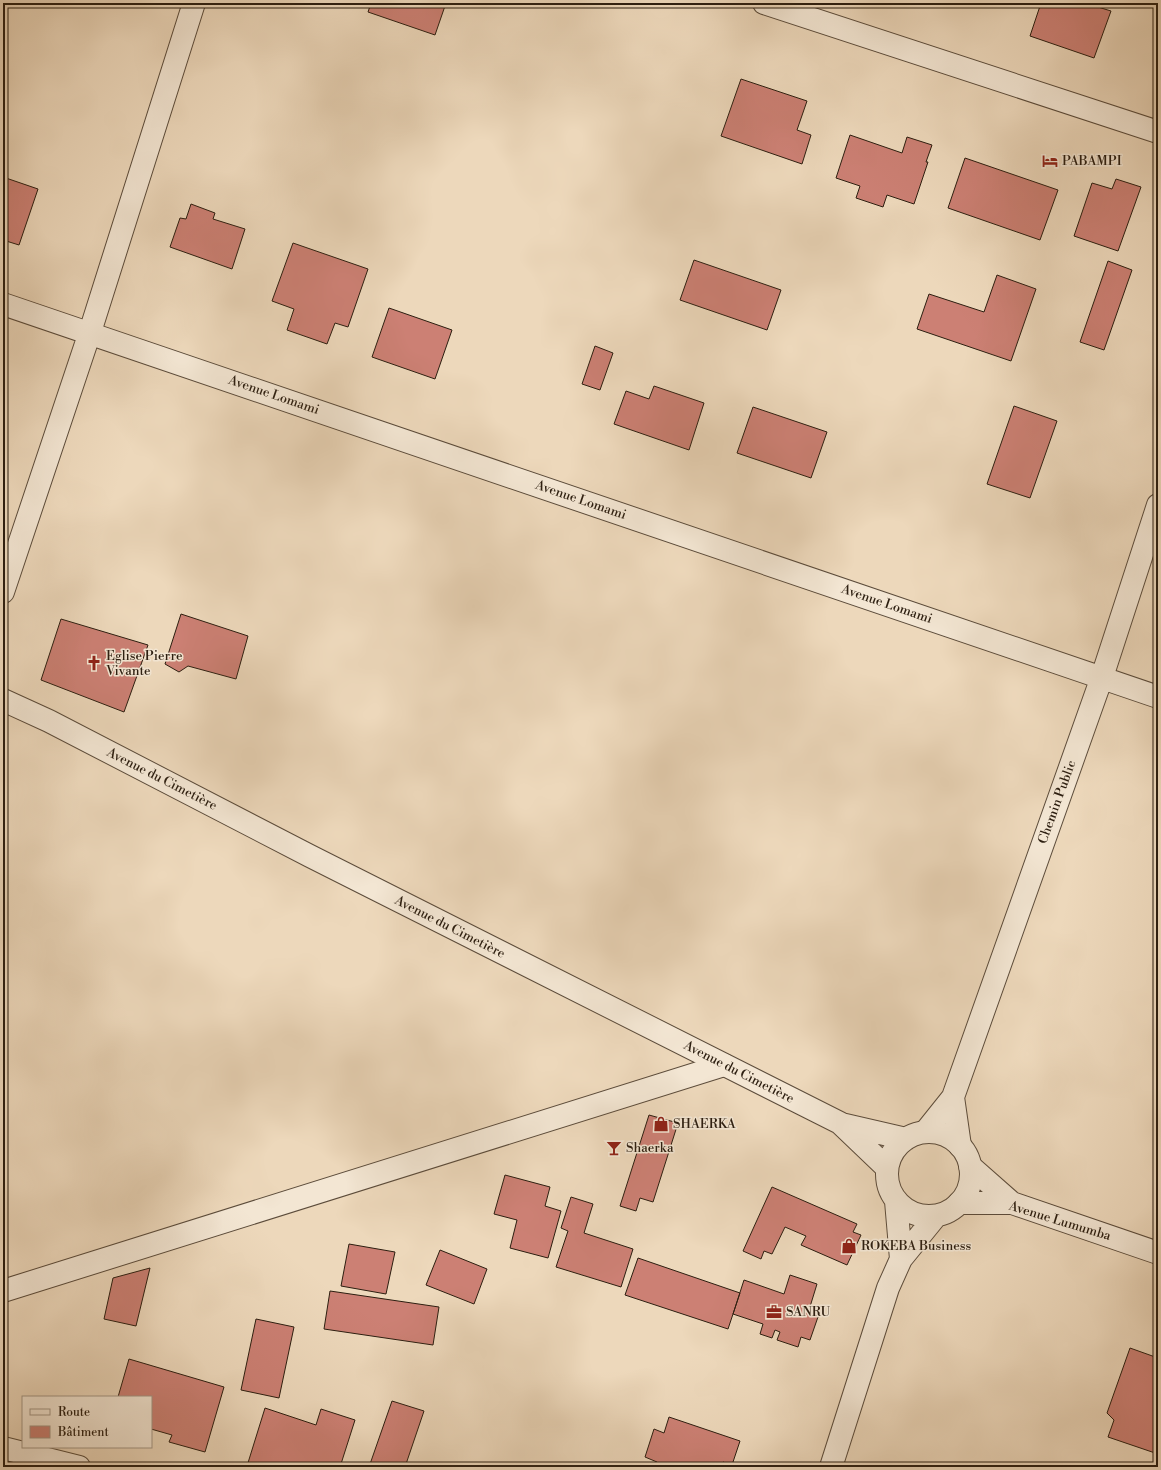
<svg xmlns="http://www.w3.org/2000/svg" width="1161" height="1470" font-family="'Libre Bodoni',serif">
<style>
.building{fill:#cc8074;stroke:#2c1e10}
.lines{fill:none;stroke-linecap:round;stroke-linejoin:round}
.minor-casing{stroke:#5c4c3b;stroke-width:24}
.tertiary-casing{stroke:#5c4c3b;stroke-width:24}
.minor{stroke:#f3e6d3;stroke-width:22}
.tertiary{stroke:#f3e6d3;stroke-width:22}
.labels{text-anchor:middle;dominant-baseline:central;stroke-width:3;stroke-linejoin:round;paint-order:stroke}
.poi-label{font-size:13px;fill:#2c1e10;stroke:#f3e6d3;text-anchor:start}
.street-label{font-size:13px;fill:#2c1e10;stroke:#f3e6d3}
</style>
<rect width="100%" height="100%" fill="#edd8bb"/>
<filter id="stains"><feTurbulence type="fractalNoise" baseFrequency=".005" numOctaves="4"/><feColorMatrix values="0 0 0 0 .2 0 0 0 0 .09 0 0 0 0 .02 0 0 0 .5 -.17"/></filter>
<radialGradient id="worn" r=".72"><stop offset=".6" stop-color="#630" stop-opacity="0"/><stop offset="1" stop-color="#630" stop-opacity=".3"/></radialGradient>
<path class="building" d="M371 3H446L435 35 368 12Z
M1041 3H1085L1111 11 1094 58 1030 36Z
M741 79 807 101 797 130 811 135 802 164 721 136Z
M850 135 902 153 907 137 932 145 926 162H928L914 204 887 195 883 207 856 198 860 186 836 178Z
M965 158 1058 190 1040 240 948 208Z
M3 177 38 189 19 245 3 240Z
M1116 179 1141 187 1118 251 1074 236 1092 183 1112 189Z
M191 204 215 213 213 219 245 229 232 269 170 247 180 218 186 219Z
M293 243 368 269 348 327 335 323 327 344 287 330 294 309 272 301Z
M694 260 781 290 767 330 680 300Z
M1108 261 1132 270 1104 350 1080 342Z
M997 275 1036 289 1011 361 917 329 929 294 984 312Z
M389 308 452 330 435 379 372 357Z
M595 346 613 353 600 390 582 384Z
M654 386 704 403 689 450 614 424 626 391 649 399Z
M1014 406 1057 421 1030 498 987 484Z
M753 407 827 432 811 478 737 453Z
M181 614 248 636 236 679 188 666 179 672 165 664Z
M61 619 148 645 124 712 41 680Z
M649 1115 678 1123 653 1202 640 1198 636 1211 620 1206Z
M505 1175 550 1187 545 1206 561 1211 548 1258 510 1248 517 1220 494 1214Z
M772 1187 857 1224 853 1232 861 1235 847 1265 801 1245 806 1236 785 1227 772 1254 764 1251 761 1259 743 1251Z
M571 1197 593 1204 584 1233 633 1249 621 1287 556 1267 568 1231 561 1228Z
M349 1244 395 1252 386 1294 341 1286Z
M440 1250 487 1269 474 1304 426 1285Z
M638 1258 740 1293 728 1329 625 1295Z
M150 1268 136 1326 104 1319 113 1278Z
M790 1275 817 1284 809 1310 819 1314 810 1340 801 1337 798 1347 777 1340 780 1332 775 1330 772 1338 760 1334 763 1324 733 1314 744 1280 784 1294Z
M330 1291 439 1307 433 1345 324 1329Z
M256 1319 294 1327 279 1398 241 1390Z
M1130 1348 1158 1358V1454L1108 1437 1114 1420 1107 1413Z
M129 1359 224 1387 205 1452 169 1442 172 1435 151 1429V1397H118Z
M392 1401 424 1411 405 1467H369Z
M265 1408 316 1425 321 1409 355 1420 340 1467H251L247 1466Z
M669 1417 740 1441 732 1465 723 1462 721 1467H655L657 1462 645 1457 654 1429 664 1433Z"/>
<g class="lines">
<defs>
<path id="minor" d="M764 3 1158 132
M3 304 1158 697
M3 592 90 332 194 3
M953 1097 960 1146
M925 1132 953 1097 1102 677 1158 505
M970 1166 1012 1203
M959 1203H1012L1158 1253
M3 1291 724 1065"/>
<path id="tertiary" d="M3 700 49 721 310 856 840 1123 886 1167
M841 1124 906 1139
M887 1174a42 42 0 1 1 84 0a42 42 0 1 1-84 0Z
M896 1201 901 1259
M3 1448 79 1467
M831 1467 888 1288 901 1259 936 1216"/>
</defs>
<use href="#minor" class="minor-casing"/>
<use href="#tertiary" class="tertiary-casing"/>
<use href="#minor" class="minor"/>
<use href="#tertiary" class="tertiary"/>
</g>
<defs>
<symbol id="hotel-bare" viewBox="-9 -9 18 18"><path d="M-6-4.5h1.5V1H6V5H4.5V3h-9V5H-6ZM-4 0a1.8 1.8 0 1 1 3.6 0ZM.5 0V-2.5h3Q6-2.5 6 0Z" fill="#8f2418" stroke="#f3e6d3" stroke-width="2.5" paint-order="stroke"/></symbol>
<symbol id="church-bare" viewBox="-9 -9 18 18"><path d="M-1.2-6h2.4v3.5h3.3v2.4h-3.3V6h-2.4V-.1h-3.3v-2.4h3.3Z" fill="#8f2418" stroke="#f3e6d3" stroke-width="2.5" paint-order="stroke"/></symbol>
<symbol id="shop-bare" viewBox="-9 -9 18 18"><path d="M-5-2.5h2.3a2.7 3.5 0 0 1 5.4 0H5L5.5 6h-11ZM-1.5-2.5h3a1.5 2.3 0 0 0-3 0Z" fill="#8f2418" stroke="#f3e6d3" stroke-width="2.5" paint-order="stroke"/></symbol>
<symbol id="bar-bare" viewBox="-9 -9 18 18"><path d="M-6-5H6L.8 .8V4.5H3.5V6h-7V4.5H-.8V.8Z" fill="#8f2418" stroke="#f3e6d3" stroke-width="2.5" paint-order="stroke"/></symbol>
<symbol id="office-bare" viewBox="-9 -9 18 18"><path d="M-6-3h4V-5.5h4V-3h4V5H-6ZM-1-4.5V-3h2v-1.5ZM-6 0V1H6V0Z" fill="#8f2418" stroke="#f3e6d3" stroke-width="2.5" paint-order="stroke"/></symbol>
</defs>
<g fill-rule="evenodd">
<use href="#hotel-bare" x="1039" y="150" width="22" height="22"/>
<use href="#church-bare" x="83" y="652" width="22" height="22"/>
<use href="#shop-bare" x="650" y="1113" width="22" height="22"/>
<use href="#bar-bare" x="603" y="1137" width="22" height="22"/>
<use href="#shop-bare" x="838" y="1235" width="22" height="22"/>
<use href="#office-bare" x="763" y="1301" width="22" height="22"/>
</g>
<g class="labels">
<g class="poi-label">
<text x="1062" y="161">PABAMPI</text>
<text x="106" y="656">Eglise Pierre<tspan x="106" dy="15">Vivante</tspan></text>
<text x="673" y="1124">SHAERKA</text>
<text x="626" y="1148">Shaerka</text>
<text x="861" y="1246">ROKEBA Business</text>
<text x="786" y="1312">SANRU</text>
</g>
<g class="street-label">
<text transform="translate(274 395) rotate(19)">Avenue Lomami</text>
<text transform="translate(581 500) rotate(19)">Avenue Lomami</text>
<text transform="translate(887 604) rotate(19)">Avenue Lomami</text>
<text transform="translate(162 779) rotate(27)">Avenue du Cimetière</text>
<text transform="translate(1057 802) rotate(-70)">Chemin Public</text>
<text transform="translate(450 927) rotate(27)">Avenue du Cimetière</text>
<text transform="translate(739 1072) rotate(27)">Avenue du Cimetière</text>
<text transform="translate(1060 1221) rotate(17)">Avenue Lumumba</text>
</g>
</g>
<rect width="1161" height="1470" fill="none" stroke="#edd8bb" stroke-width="16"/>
<rect x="4" y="4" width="1153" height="1462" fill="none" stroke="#2c1e10" stroke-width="2"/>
<rect x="8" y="8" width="1145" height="1454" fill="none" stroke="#2c1e10"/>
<rect x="22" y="1396" width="130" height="52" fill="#f3e6d3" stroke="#a39685"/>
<rect x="30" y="1409" width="20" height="6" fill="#f3e6d3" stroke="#a39685"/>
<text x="58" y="1416" font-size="12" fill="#2c1e10">Route</text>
<rect x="30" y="1426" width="20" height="12" fill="#cc8074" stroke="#a39685"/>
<text x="58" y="1436" font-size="12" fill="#2c1e10">Bâtiment</text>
<rect width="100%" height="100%" filter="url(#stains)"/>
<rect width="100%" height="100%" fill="url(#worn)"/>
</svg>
